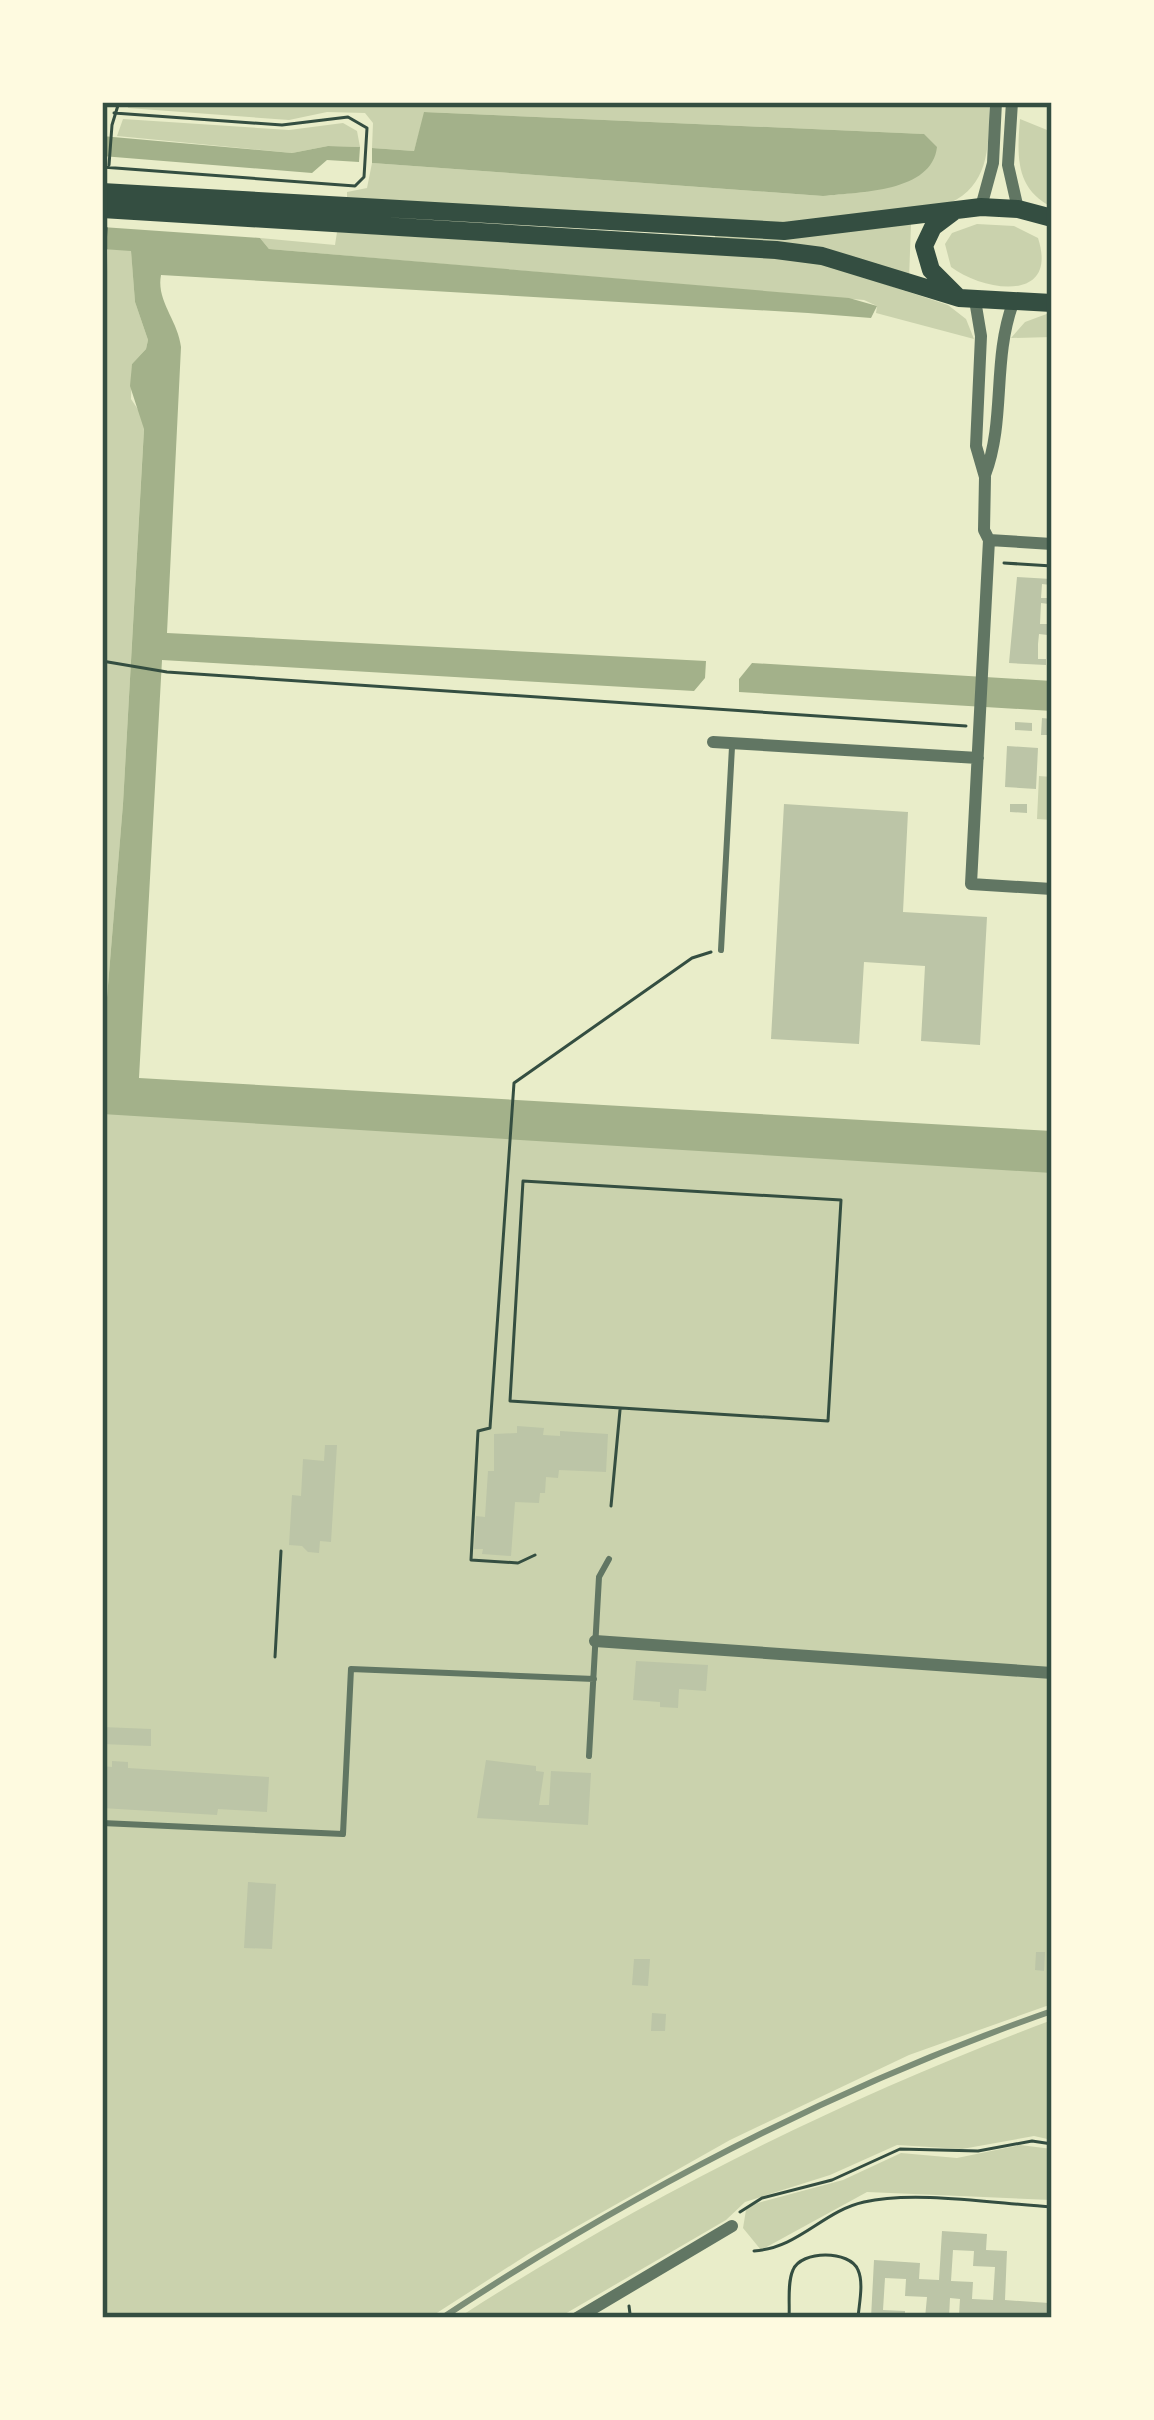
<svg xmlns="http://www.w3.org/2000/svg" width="1154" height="2420" font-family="Arial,sans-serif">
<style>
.green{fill:#cad2ad}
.water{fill:#a3b18a}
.building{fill:#bcc5a7;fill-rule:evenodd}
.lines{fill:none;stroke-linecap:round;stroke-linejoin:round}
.path{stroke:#344e41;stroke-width:3}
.service{stroke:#617663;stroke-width:6}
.minor{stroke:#617663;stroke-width:12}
.primary{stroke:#344e41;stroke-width:18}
.rail{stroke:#7c8e77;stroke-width:6}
.neatline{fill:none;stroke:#344e41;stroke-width:4.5}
</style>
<rect width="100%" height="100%" fill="#e9edc9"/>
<path class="green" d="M127 102H706L790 107 812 102H989C989 142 991 184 950 203L800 224 347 201V192L367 188 372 163 823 196 866 192 924 134 425 112 414 151 372 148 373 123 365 113 327 112 289 120 128 108Z
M123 119 289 130 343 123 357 131 360 147 328 146 292 153 117 136Z
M1020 119 1052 132V207C1015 189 1017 155 1020 119Z
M911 224 909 280 715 240V235Z
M977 224 1014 226 1038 238C1059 303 984 292 951 267L945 244 952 233Z
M337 232 809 259 948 305 966 319 974 339 876 313 877 306 864 300 269 249 260 238 335 245Z
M108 249 131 250 135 302 148 340 146 349 132 364 131 399 143 417 144 428 123 804 102 1058V385Z
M1052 312V337L1011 338 1025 322Z
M1039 776 1052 777V820L1037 819Z
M102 1109 1052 1166V2004L909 2055 730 2140 530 2253 429 2318H102Z
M1052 2020V2140L1034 2136 962 2149 897 2145 830 2175 745 2202 726 2220 558 2318H458C645 2197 843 2098 1052 2020Z
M1020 2145 1052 2149V2200L867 2192 761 2250 743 2228 746 2210 754 2204 843 2180 901 2153 957 2158Z"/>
<path class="water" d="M424 112 924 134 937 147C932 192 861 192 823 196L372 163V148L414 151Z
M102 136 292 153 328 146 360 147 359 162 327 160 312 173 102 156Z
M102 227 260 238 269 249 849 298 877 306 871 318 808 313 161 275C156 301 178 320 181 347L167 633 706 661 705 678 694 691 162 660 139 1078 1052 1131V1173L102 1114V1058L123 804 144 429 130 386 132 364 146 349 148 340 135 302 131 251 102 249Z
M752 663 1052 681V711L739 692V679Z"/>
<path class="building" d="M1017 577 1051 579V585L1042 584 1041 598H1050L1049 604 1041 603 1040 624H1048V635L1039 634 1038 644V659H1046V665L1009 663Z
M1042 718 1052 719 1051 735H1041Z
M1015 722 1032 723V731L1015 730Z
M1007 746 1038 748 1036 789 1005 787Z
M784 804 908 812 903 912 987 917 980 1045 921 1041 925 966 864 962 859 1044 771 1039Z
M1010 804H1027V813L1010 812Z
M517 1426 544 1428 543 1435 560 1436V1431L608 1434 606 1472 559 1470 558 1478 546 1477 545 1493H540L539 1503 515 1502 511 1556 482 1554 483 1549H474L476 1516 485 1517 488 1471H494V1434L517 1433Z
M325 1445H337L331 1542 320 1541 319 1553 308 1552 302 1546 289 1545 292 1495 301 1496 303 1459 324 1461Z
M636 1661 708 1665 706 1691 679 1689 678 1708 660 1707V1702L633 1700Z
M102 1727 151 1729V1746L102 1744Z
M486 1760 536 1766V1771L544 1772 539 1805H549L551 1771 591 1773 588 1825 477 1818Z
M112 1761 128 1762V1768L269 1777 267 1812 218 1809 217 1815 102 1808V1766L112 1767Z
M248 1882 276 1884 272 1949 244 1948Z
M1036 1952H1045L1044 1971 1035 1970Z
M634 1959H650L648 1986 632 1985Z
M652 2013 666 2014 665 2031H651Z
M942 2231 987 2234 986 2250 1007 2251 1005 2300 1049 2303 1048 2318 959 2315 960 2299 950 2298 949 2318H925L927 2297 905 2296 906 2279 885 2278 883 2310 905 2311V2318H871L874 2260 920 2263 919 2279 939 2280ZM953 2250 974 2251 973 2266 995 2267 993 2300 972 2299 973 2282 951 2281Z"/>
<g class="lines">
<path class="path" d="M109 165 112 125 119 102
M102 167 355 186 364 177 367 128 348 117 282 125 114 113
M102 299 106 228
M1004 563 1052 566
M102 661 167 672 966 726
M523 1181 841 1200 828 1421 510 1401Z
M611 1506 620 1410
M535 1555 518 1563 471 1560 478 1431 490 1428 514 1083 692 958 711 952
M275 1657 281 1551
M740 2212 762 2198 832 2180 900 2149 978 2151 1032 2141 1052 2144
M754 2251C799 2248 823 2211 864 2202 915 2190 998 2204 1052 2207
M624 2318 630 2314 629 2306
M789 2318C790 2304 787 2283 793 2270 801 2250 850 2250 858 2270 864 2283 859 2304 858 2318"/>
<path class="service" d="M721 950 732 747
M589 1756 599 1577 609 1559
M102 1823 343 1834 351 1669 594 1679"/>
<path class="minor" d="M1012 102 1008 165 1018 209
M981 207 993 163 996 102
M975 300 981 336 976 446 985 477 984 530 989 540 971 884 1052 889
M985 475C1006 419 992 361 1013 303
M989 540 1052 544
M713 742 978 758
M595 1641 1052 1673
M577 2318 732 2226"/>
<path class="primary" d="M102 192 784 231 981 207 1018 209 1052 218
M102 209 776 250 822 256 959 298 1052 303
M953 212 933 227 924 246 931 270 958 297"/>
<path class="rail" d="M442 2318C633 2192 836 2086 1052 2011"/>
</g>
<rect width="1154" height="2420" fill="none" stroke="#fefae0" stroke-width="210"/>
<rect x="105" y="105" width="944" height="2210" class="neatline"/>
</svg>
